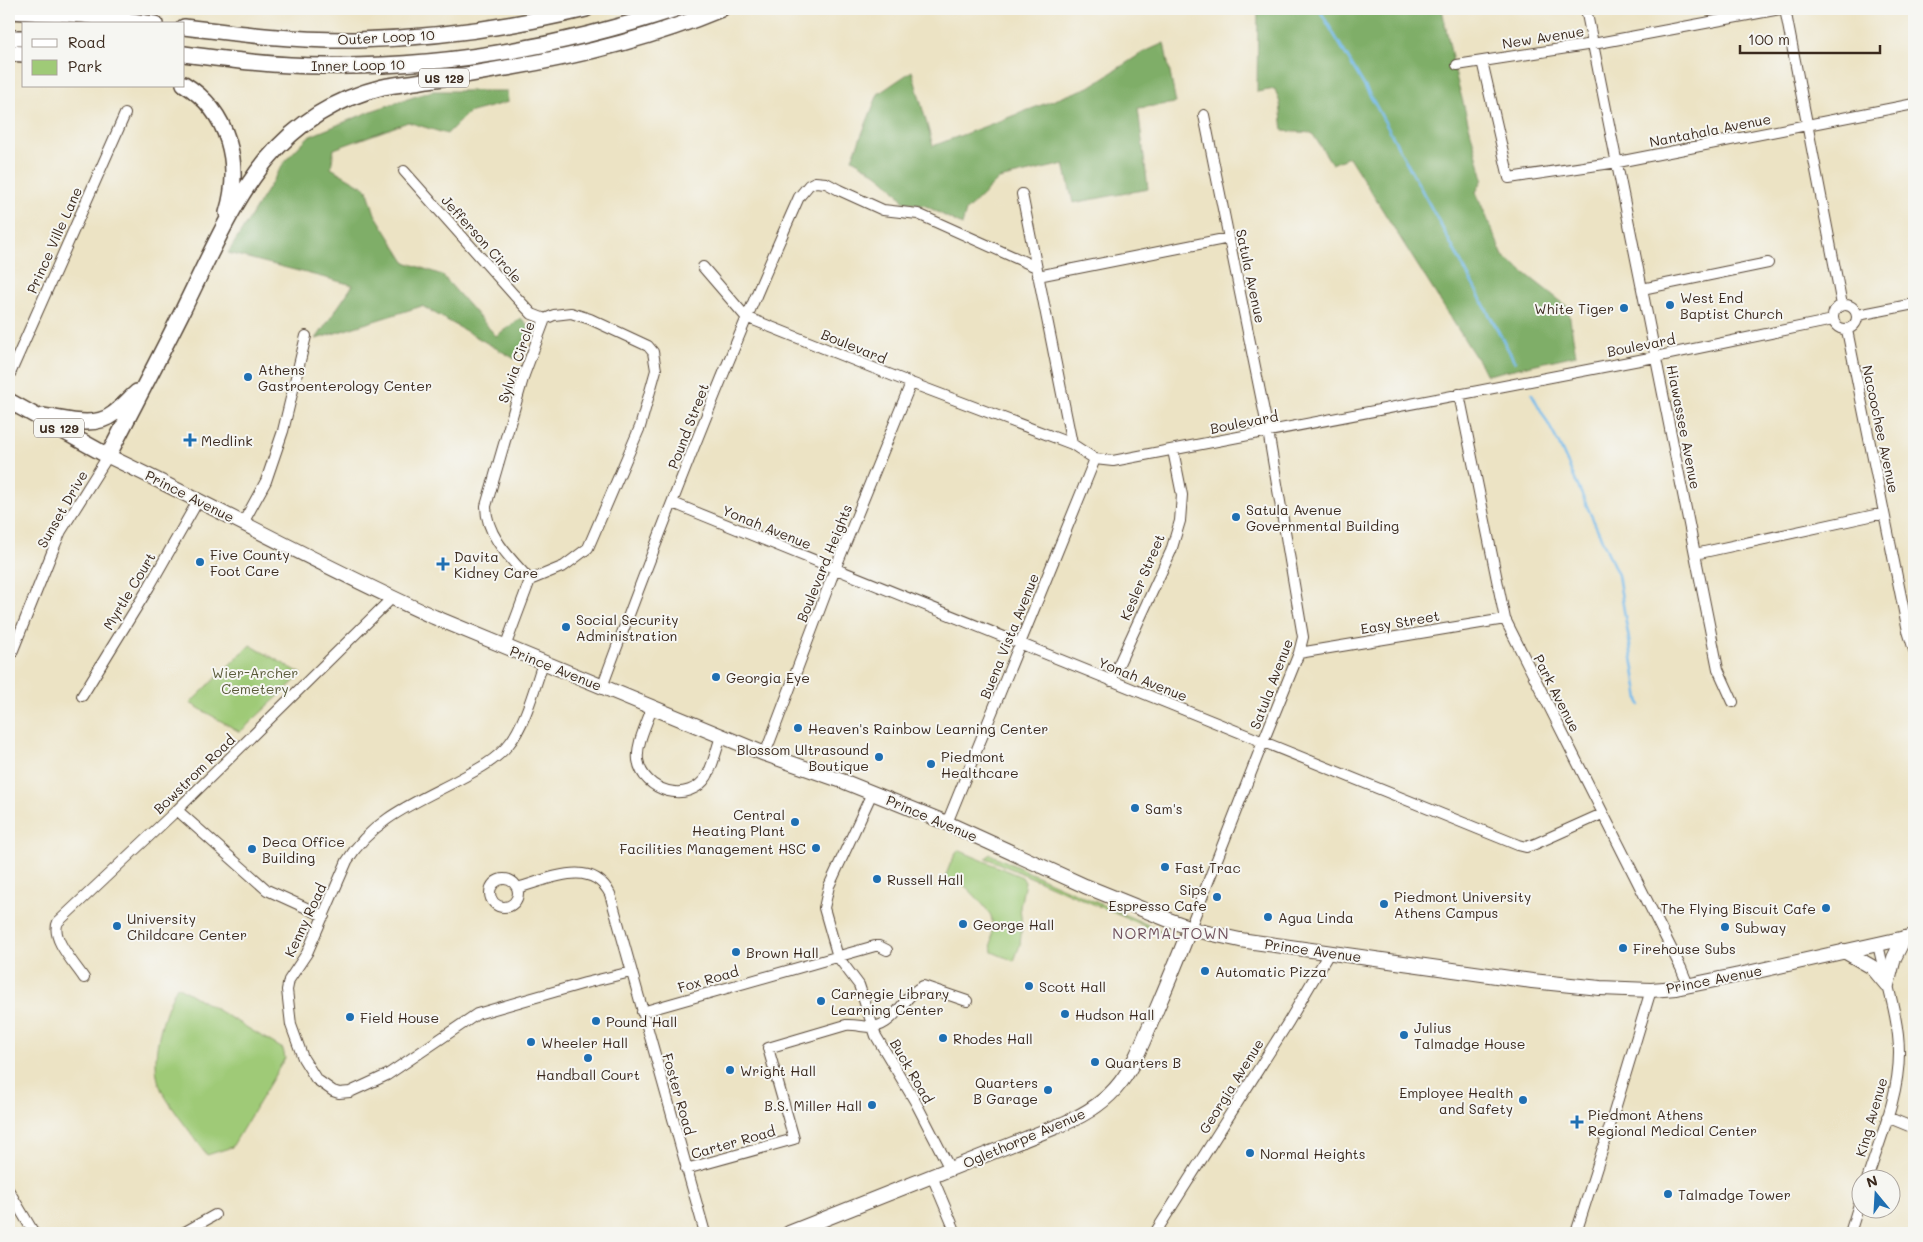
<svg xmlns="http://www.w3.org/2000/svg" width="1923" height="1242" font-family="Mali,sans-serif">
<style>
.green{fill:#9fca77;stroke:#6d7a4a}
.forest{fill:#7fae68;stroke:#5d6c43}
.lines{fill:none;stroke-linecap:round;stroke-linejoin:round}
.stream{stroke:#75bbec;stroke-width:2.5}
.minor-casing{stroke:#564637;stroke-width:12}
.major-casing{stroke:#564637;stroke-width:16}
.highway-casing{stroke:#564637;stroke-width:18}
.minor{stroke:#fff;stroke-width:10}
.major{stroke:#fff;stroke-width:14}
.highway{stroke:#fff;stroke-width:15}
.poi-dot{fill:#1f6fb2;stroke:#f6f6f2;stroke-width:2}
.labels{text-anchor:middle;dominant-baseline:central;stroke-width:4;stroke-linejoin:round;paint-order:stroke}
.shield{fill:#f6f6f2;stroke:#73675e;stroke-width:1}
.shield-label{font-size:12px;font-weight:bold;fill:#3b2a1e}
.street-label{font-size:14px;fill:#3b2a1e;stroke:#f6f6f2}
.poi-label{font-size:14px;fill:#3b2a1e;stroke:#f6f6f2;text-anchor:start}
.park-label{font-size:14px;fill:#595a39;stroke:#f6f6f2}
.neighbourhood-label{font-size:15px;letter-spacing:1px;fill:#72545f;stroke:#f6f6f2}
</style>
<rect width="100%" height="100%" fill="#f6f6f2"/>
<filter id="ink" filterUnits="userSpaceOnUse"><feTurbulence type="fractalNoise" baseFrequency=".02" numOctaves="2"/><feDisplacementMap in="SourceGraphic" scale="10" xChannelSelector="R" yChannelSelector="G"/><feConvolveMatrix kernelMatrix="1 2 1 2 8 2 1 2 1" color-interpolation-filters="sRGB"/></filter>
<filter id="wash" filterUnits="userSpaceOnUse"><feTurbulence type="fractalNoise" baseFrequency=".0096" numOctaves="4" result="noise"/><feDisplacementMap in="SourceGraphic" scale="20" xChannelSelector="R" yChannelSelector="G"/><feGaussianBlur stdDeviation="1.12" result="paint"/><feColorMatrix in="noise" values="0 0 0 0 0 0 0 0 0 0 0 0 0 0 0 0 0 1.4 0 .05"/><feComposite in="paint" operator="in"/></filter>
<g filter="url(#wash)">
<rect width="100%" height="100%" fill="#ece3c4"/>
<path class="green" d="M250 645 302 674 240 732 190 703Z
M958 850 1022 877 1025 882 1020 907 1022 925 1020 945 1014 961 992 952C990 940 994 927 991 916 988 909 962 880 955 880 950 879 948 882 945 885H942L951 862Z
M990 854 1050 882 1162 931 1161 933 986 858Z
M177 986 283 1049 285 1058 232 1147 207 1155C194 1136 173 1111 162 1091 147 1062 163 1013 177 986Z"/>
<path class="forest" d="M1258 9H1442L1455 72 1483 179 1476 192 1503 256 1568 307 1576 355 1487 375 1349 157 1332 164 1312 133 1283 131 1280 103 1275 89 1257 92Z
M1164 43 1176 103 1138 108 1148 189 1073 203 1064 164 999 179 966 211 962 225 926 206 904 202C889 181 876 172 852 159L878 94 912 71 933 146 1089 87 1142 53Z
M432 91H507L508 102 468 113 447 134 408 122 334 149 331 168 367 189 375 214 405 262 442 275 496 336 521 318 531 329 515 359 422 306 316 339 353 285 228 253 285 161 308 137 374 110Z"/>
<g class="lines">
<path class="stream" d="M1319 9 1375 104 1515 362
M1532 394 1559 444 1618 575 1640 705"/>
</g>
</g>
<g filter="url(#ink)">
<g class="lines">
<defs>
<path id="minor" d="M1586 9 1718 669 1733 702
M1785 9 1842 305
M1482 61 1509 178 1618 162 1914 104
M1457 65 1593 44 1780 9
M404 171 514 295 532 314 545 319
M1022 194 1072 444
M703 267 746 317 911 383 1072 444 1095 459 1113 461 1655 357 1833 320
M1038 276 1229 238
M1642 289 1768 263
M1833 317a12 12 0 1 1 24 0a12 12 0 1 1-24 0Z
M1858 315 1914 304
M1847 330 1908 631 1914 650
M9 376 125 114
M1459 394 1505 619 1681 968 1688 985
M673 503 1518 845 1526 847 1535 844 1602 814
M243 523 266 481 283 431 306 336
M1695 554 1884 513
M505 647 530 580C511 559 486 536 486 506L524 375 545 319 554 315 571 313 590 319 648 346 653 352 656 370 640 427 588 548 564 566 530 580
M1299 653 1505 619
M9 660 55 545 61 531 108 456
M543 663C535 686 525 725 509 744 496 760 479 769 460 779 417 802 373 818 347 861L307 953 289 980 287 990 291 1025 303 1058 316 1079 333 1091 339 1093 350 1092 387 1075 477 1014 585 983 631 972
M1111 681 1171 551 1180 521 1182 495 1173 450
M602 687C663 522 727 358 799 197L809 185 815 182 826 183 839 190 883 210 918 214 1036 267
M82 696 149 587 199 499
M652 708C647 723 636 744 638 760 643 792 689 805 707 776 713 765 717 748 721 736
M765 754 835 569 911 383
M872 793 829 886 824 908 838 957 859 985 876 1036 916 1103 950 1169
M177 810 267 890 324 916
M947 823 1095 459
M490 893a14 14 0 1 1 28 0a14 14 0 1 1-28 0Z
M517 888C548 880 591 857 610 894L705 1233
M1190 928 1263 742 1299 653 1303 637 1268 431 1204 115
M84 978C75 964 50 938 58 922L177 810 392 598
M642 1012 875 946H879L887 950
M1887 1117 1914 1128
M1605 1142 1651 990
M686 1169 794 1139 768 1048 846 1025C855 1024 866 1028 874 1027 897 1023 904 994 923 986L967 1001
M932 1176 956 1233
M1867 1180C1880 1139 1899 1096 1899 1053 1899 1016 1885 980 1878 944
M9 1191 34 1233
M183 1233 215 1215
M1155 1233 1289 1021 1329 953
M1576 1233 1603 1148
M1850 1233 1860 1201"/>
<path id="major" d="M108 456C217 508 323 567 434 617L765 754 845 782 947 823 1085 886 1169 920 1199 931 1240 940 1532 981 1600 988 1651 990 1676 988 1739 975 1914 936
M1844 951 1872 967 1887 985
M1887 985 1894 958 1904 938
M789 1233 1063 1124C1122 1099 1132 1068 1155 1013 1167 985 1179 956 1190 928"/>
<path id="highway" d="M9 11 83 15 155 24
M184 27C241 34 299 41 357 40 434 38 511 27 586 9
M9 38H24
M9 53 24 54
M184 54C230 60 277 66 323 66 444 68 561 47 676 9
M184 84C229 112 242 164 227 213
M9 401 108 456C133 408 158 360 182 312 231 213 264 116 383 87 398 84 413 83 428 80 454 77 480 73 506 68 579 56 652 38 721 9
M43 416C65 419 94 429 113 414 122 407 129 399 137 392"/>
</defs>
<use href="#minor" class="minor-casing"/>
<use href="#major" class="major-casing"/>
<use href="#highway" class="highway-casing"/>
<use href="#minor" class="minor"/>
<use href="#major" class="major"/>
<use href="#highway" class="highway"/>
</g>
</g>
<g class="poi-dot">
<circle cx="1670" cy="305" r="5"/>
<circle cx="1624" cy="308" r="5"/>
<circle cx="248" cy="377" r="5"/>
<path d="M187.5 432.5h5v5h5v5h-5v5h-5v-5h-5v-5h5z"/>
<circle cx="1236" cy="517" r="5"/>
<circle cx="200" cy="562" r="5"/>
<path d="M440.5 556.5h5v5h5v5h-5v5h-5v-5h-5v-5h5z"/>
<circle cx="566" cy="627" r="5"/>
<circle cx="716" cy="677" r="5"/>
<circle cx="798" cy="728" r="5"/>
<circle cx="879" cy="757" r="5"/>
<circle cx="931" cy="764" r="5"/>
<circle cx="1135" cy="808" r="5"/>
<circle cx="795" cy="822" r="5"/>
<circle cx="816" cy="848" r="5"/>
<circle cx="252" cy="849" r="5"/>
<circle cx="1165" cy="867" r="5"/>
<circle cx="877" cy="879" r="5"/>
<circle cx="1217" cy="897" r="5"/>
<circle cx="1384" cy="904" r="5"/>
<circle cx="1826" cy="908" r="5"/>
<circle cx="1268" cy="917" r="5"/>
<circle cx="963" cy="924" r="5"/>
<circle cx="117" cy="926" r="5"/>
<circle cx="1725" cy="927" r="5"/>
<circle cx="1623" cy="948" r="5"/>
<circle cx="736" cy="952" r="5"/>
<circle cx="1205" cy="971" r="5"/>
<circle cx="1029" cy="986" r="5"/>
<circle cx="821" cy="1001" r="5"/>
<circle cx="1065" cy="1014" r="5"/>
<circle cx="350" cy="1017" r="5"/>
<circle cx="596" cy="1021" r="5"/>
<circle cx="1404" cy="1035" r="5"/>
<circle cx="943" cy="1038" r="5"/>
<circle cx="531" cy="1042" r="5"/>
<circle cx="588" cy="1058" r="5"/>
<circle cx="1095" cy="1062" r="5"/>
<circle cx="730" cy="1070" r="5"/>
<circle cx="1048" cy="1090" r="5"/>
<circle cx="1523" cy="1100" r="5"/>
<circle cx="872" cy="1105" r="5"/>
<path d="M1574.5 1114.5h5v5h5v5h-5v5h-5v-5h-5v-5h5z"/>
<circle cx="1250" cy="1153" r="5"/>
<circle cx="1668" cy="1194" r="5"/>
</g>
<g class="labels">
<g class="shield">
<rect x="419" y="68.5" width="50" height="19" rx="4"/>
<rect x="34" y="418.5" width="50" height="19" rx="4"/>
</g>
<g class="shield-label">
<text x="444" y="78">US 129</text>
<text x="59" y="428">US 129</text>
</g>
<g class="street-label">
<text transform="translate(386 37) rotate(-3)">Outer Loop 10</text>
<text transform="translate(1543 37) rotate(-9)">New Avenue</text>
<text transform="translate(358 65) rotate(-1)">Inner Loop 10</text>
<text transform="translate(1710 130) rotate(-11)">Nantahala Avenue</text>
<text transform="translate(482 239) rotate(48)">Jefferson Circle</text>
<text transform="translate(54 240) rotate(-66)">Prince Ville Lane</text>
<text transform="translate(1251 276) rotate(78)">Satula Avenue</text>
<text transform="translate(1641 345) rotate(-11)">Boulevard</text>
<text transform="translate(854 346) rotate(22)">Boulevard</text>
<text transform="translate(516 362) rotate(-71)">Sylvia Circle</text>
<text transform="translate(1244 422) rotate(-11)">Boulevard</text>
<text transform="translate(688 426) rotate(-69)">Pound Street</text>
<text transform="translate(1684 427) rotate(79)">Hiawassee Avenue</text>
<text transform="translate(1881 429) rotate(78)">Nacoochee Avenue</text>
<text transform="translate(190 496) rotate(27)">Prince Avenue</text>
<text transform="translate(62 509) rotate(-60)">Sunset Drive</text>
<text transform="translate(767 527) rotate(22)">Yonah Avenue</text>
<text transform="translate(824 563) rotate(-68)">Boulevard Heights</text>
<text transform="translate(1142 577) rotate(-67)">Kesler Street</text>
<text transform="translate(129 591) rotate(-59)">Myrtle Court</text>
<text transform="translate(1400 622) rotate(-10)">Easy Street</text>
<text transform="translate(1009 636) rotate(-68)">Buena Vista Avenue</text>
<text transform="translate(556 668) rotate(22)">Prince Avenue</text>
<text transform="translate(1143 679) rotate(22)">Yonah Avenue</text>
<text transform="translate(1271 684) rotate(-69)">Satula Avenue</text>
<text transform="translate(1557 693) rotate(63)">Park Avenue</text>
<text transform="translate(194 774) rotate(-44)">Bowstrom Road</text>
<text transform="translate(932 818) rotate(23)">Prince Avenue</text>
<text transform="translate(305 920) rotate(-65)">Kenny Road</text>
<text transform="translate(1313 950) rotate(8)">Prince Avenue</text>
<text transform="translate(708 979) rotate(-16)">Fox Road</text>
<text transform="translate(1714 979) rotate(-11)">Prince Avenue</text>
<text transform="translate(912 1071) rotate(60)">Buck Road</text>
<text transform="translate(1231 1086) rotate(-58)">Georgia Avenue</text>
<text transform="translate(679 1094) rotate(74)">Foster Road</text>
<text transform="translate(1871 1117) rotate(-74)">King Avenue</text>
<text transform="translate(1024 1138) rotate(-23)">Oglethorpe Avenue</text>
<text transform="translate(733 1142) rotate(-16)">Carter Road</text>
</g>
<g class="poi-label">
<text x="1680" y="297">West End<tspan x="1680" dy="16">Baptist Church</tspan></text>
<text x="1614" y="308" text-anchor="end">White Tiger</text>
<text x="258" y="369">Athens<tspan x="258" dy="16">Gastroenterology Center</tspan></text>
<text x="201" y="440">Medlink</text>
<text x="1246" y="509">Satula Avenue<tspan x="1246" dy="16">Governmental Building</tspan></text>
<text x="210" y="554">Five County<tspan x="210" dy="16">Foot Care</tspan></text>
<text x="454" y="556">Davita<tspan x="454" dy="16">Kidney Care</tspan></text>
<text x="576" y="619">Social Security<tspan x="576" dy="16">Administration</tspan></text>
<text x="726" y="677">Georgia Eye</text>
<text x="808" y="728">Heaven's Rainbow Learning Center</text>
<text x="869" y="749" text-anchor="end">Blossom Ultrasound<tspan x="869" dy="16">Boutique</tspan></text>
<text x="941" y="756">Piedmont<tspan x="941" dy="16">Healthcare</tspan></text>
<text x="1145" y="808">Sam's</text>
<text x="785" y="814" text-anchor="end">Central<tspan x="785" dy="16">Heating Plant</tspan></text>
<text x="262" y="841">Deca Office<tspan x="262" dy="16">Building</tspan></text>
<text x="806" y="848" text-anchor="end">Facilities Management HSC</text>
<text x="1175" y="867">Fast Trac</text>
<text x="887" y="879">Russell Hall</text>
<text x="1207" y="889" text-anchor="end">Sips<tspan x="1207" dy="16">Espresso Cafe</tspan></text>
<text x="1394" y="896">Piedmont University<tspan x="1394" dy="16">Athens Campus</tspan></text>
<text x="1816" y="908" text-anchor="end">The Flying Biscuit Cafe</text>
<text x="1278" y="917">Agua Linda</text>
<text x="127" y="918">University<tspan x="127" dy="16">Childcare Center</tspan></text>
<text x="973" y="924">George Hall</text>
<text x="1735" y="927">Subway</text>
<text x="1633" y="948">Firehouse Subs</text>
<text x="746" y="952">Brown Hall</text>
<text x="1215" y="971">Automatic Pizza</text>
<text x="1039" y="986">Scott Hall</text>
<text x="831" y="993">Carnegie Library<tspan x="831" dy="16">Learning Center</tspan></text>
<text x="1075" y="1014">Hudson Hall</text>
<text x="360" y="1017">Field House</text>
<text x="606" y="1021">Pound Hall</text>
<text x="1414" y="1027">Julius<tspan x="1414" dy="16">Talmadge House</tspan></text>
<text x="953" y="1038">Rhodes Hall</text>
<text x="541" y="1042">Wheeler Hall</text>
<text x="1105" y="1062">Quarters B</text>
<text x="740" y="1070">Wright Hall</text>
<text x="588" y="1074" text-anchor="middle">Handball Court</text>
<text x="1038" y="1082" text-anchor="end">Quarters<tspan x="1038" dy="16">B Garage</tspan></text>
<text x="1513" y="1092" text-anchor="end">Employee Health<tspan x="1513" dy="16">and Safety</tspan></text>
<text x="862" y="1105" text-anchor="end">B.S. Miller Hall</text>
<text x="1588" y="1114">Piedmont Athens<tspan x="1588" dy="16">Regional Medical Center</tspan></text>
<text x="1260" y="1153">Normal Heights</text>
<text x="1678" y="1194">Talmadge Tower</text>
</g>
<g class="park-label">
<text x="255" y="672">Wier-Archer<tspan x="255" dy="16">Cemetery</tspan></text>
</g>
<g class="neighbourhood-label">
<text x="1171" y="933">NORMALTOWN</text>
</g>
</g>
<rect width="1923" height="1242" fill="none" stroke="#f6f6f2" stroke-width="30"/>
<rect x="22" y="22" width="162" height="65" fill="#f6f6f2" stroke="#aba49d"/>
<rect x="32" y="39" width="25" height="8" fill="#ffffff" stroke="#aba49d"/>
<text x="68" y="48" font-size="15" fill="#3b2a1e">Road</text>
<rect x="32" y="60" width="25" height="15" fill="#9fca77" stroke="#aba49d"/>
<text x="68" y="72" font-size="15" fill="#3b2a1e">Park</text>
<g transform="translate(1876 1194) rotate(342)"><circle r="24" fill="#f6f6f2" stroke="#aba49d"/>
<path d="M0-4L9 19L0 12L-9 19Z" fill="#1f6fb2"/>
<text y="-8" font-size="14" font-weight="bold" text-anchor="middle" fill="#3b2a1e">N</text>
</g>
<path d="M1740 45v8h140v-8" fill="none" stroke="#3b2a1e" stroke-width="2.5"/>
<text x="1748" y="45" font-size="15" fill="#3b2a1e" stroke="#f6f6f2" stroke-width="4" paint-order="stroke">100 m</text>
</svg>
